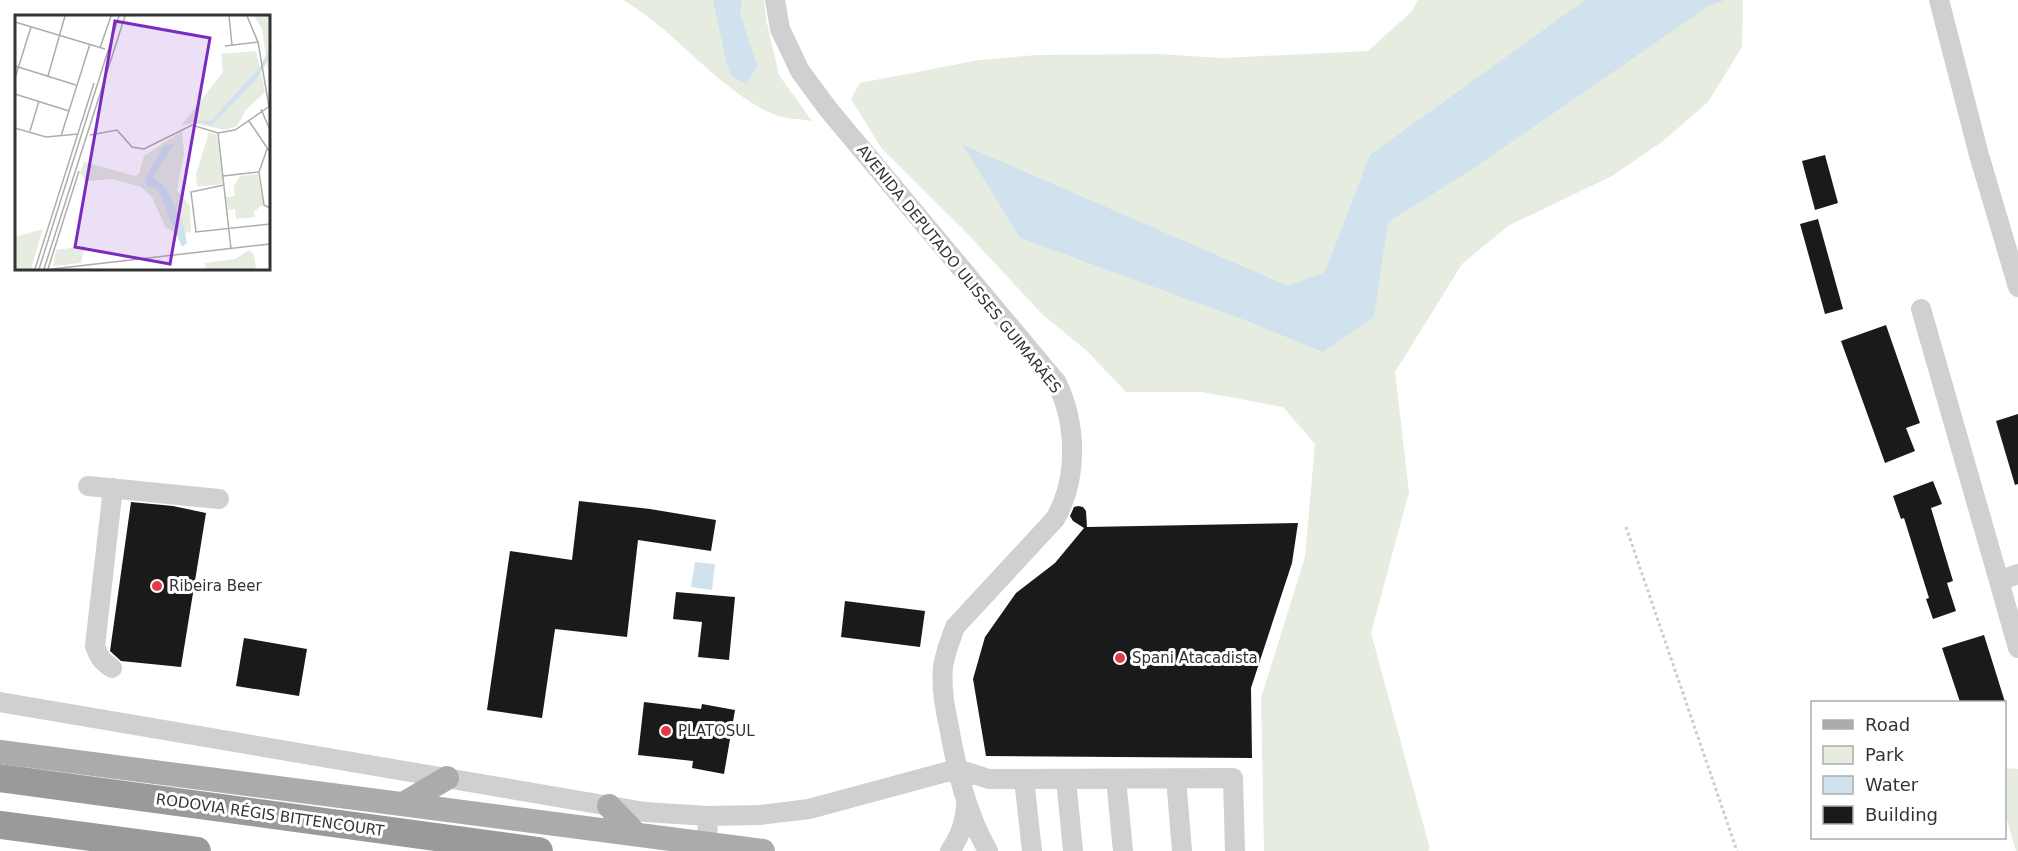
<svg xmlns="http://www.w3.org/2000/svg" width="2018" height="851" font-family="'DejaVu Sans',sans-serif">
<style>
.green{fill:#e6ecdf}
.water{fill:#cfe2ee}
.building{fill:#1a1a1a}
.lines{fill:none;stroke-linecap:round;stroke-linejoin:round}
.path{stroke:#cdcdcd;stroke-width:3;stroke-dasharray:3 3;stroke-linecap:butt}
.minor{stroke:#d0d0d0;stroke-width:20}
.major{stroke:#ababab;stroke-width:24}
.highway{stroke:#9a9a9a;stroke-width:28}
.poi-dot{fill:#e63946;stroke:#fff;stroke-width:2}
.labels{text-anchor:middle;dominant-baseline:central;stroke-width:6;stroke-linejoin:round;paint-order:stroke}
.street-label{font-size:15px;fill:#333;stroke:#fff}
.poi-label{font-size:15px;fill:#333;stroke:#fff;text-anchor:start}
.inset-road{fill:none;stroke:#adadad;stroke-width:1.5}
.view{fill:#7b2cbf;fill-opacity:0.15;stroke:#7b2cbf;stroke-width:3}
.inset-edge{fill:none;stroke:#333;stroke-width:3}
</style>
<rect width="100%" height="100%" fill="#fff"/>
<path class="green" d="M623 0H764L766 19 779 75 812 121C801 119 786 119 775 115 717 90 678 32 623 0Z
M1418 0H1743L1742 47 1708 102 1663 141 1612 176 1508 226 1462 264 1395 372 1409 492 1371 633 1430 849 1428 851H1264L1261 698 1305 557 1315 444 1283 407 1202 392H1126L1087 351 1042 314 963 229 882 149 851 99 860 83 979 60 1037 55 1158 54 1222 58 1368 51 1412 11Z
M2005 768 2018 769V851H2016L2005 813Z"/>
<path class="water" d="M713 0H742L740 13 757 66 746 84 732 77 727 65Z
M1585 0H1725L1710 5 1471 170 1388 222 1374 317 1323 352 1250 322 1020 238 963 145 1288 286 1325 272 1370 155Z
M695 562 715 564 712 590 691 587Z"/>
<path class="building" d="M1825 155 1838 203 1815 210 1802 161Z
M1818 219 1843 309 1825 314 1800 224Z
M1886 325 1920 423 1906 428 1915 451 1885 463 1841 341Z
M2018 414V484L2015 485 1996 421Z
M1933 481 1942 504 1931 508 1953 581 1947 583 1956 611 1933 619 1926 599 1929 598 1904 518 1901 519 1893 496Z
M579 501 650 509 716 520 711 551 638 540 627 637 555 629 542 718 487 710 510 551 572 560Z
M131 502 173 506 206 513 181 667 121 661 110 651Z
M1078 506 1083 507 1086 511 1087 527 1298 523 1292 563 1251 688 1252 758 986 756 973 679 985 637 1016 593 1055 563 1084 528 1073 521 1070 516 1074 507Z
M676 592 735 597 729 660 698 657 702 622 673 619Z
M845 601 925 611 920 647 841 637Z
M1984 635 2005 702H1960L1942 648Z
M244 638 307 649 299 696 236 686Z
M644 702 701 709 702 704 735 710 724 774 692 768 693 761 638 755Z"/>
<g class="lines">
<path class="path" d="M1626 527 1737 851"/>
<path class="minor" d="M775 0 780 29 800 71 828 109 1057 383C1077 425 1078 479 1055 519L955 627C950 641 945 653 943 667 941 688 945 708 949 727 957 770 966 813 988 851
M1939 0 1979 155 2018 287
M1921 309 1999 581 2018 574
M88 486 219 499
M1999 581 2018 648
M112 668C102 662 99 657 95 646L113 488
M0 702 645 812 708 816 707 843
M1176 778 1182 851
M1024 779 1032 851
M1066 779 1073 851
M1116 779 1123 851
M708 816 760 815 809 809 957 769 989 779 1233 778 1235 851
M950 851C961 835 965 822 966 804"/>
<path class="major" d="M0 752 763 851
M403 804 447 778
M609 806 636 834"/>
<path class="highway" d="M0 778 539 851
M0 825 197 851"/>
</g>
<g class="poi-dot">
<circle cx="157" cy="586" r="6"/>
<circle cx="1120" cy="658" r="6"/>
<circle cx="666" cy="731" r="6"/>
</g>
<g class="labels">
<g class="street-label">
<text transform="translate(959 269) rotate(51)">AVENIDA DEPUTADO ULISSES GUIMARÃES</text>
<text transform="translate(270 815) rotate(8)">RODOVIA RÉGIS BITTENCOURT</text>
</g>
<g class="poi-label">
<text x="169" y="586">Ribeira Beer</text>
<text x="1132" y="658">Spani Atacadista</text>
<text x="678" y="731">PLATOSUL</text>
</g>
</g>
<g transform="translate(15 15)">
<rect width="255" height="255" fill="#fff"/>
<path d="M239 1H255V70L247 14ZM241 36 250 77 231 95 222 111 211 115 178 108 166 111 208 57 206 39ZM167 116 169 138 162 175 175 191 176 217 162 219 150 212 137 182 126 172 97 164 72 166 65 158 69 147 120 161 124 159 129 141ZM194 117 202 120 208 169 182 172 181 159ZM243 159 248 190 239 196 240 202 221 204 220 194 213 195 211 182 220 181 219 171 225 161ZM28 214 16 254H0V222ZM70 231 66 248 38 251 41 235ZM234 235 239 239 241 254H190V248L220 244Z" fill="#e6ecdf"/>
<path d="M255 34 254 44 240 66 197 110 171 105 196 106 244 53ZM160 128 138 162 151 173 169 211 172 228 167 232 143 174 132 171 130 164 148 132Z" fill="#cfe2ee"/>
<path class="inset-road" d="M214 1 217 30M232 1 243 27 254 92M0 7 90 34M210 31 243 27M85 33 96 1M0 51 61 70M33 61 50 1M0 63 16 12M0 79 54 96M246 94 255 115M234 106 255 137M0 113 31 122 63 119M15 116 24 86M203 118 216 234M75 120 102 115 117 132 129 134 177 110 203 118 220 115 255 91M46 121 75 29M252 134 244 157 249 190 255 193M208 161 244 157M209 170 176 177 181 217 255 209M20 254 79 68M24 254 104 1M29 254 110 1M33 254 64 156M37 254 255 229"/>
<path class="view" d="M100 6 195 23 155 249 60 232Z"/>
<rect width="255" height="255" class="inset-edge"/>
</g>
<rect x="1811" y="701" width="195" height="138" fill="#ffffff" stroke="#adadad" stroke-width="1.5"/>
<rect x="1823" y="720" width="30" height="9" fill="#ababab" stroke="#adadad" stroke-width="1.5"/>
<text x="1865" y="731" font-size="18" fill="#333333">Road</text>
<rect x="1823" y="746" width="30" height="18" fill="#e6ecdf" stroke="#adadad" stroke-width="1.5"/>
<text x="1865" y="761" font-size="18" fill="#333333">Park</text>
<rect x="1823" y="776" width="30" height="18" fill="#cfe2ee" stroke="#adadad" stroke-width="1.5"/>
<text x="1865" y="791" font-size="18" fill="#333333">Water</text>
<rect x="1823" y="806" width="30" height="18" fill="#1a1a1a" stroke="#adadad" stroke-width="1.5"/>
<text x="1865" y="821" font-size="18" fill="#333333">Building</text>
</svg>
